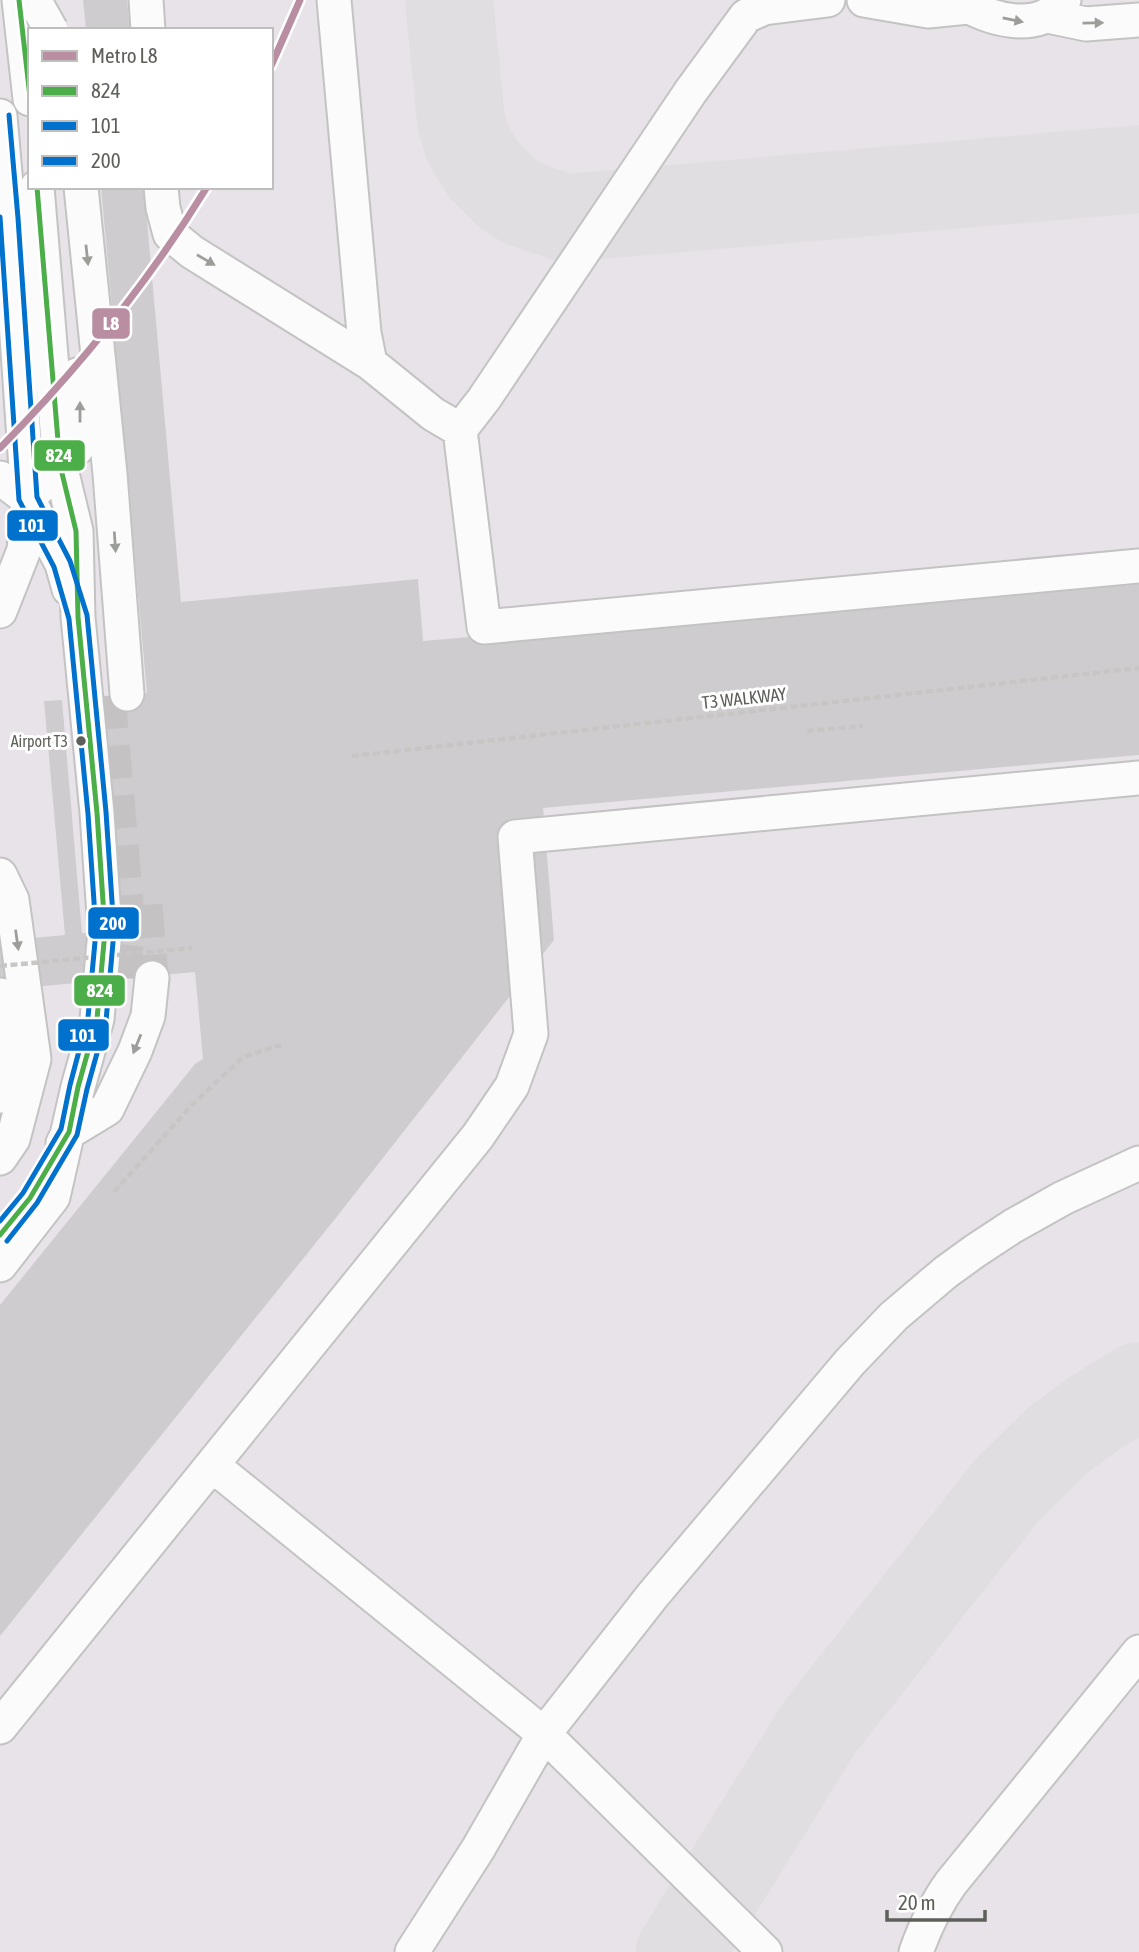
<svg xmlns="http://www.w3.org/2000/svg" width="1139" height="1952" font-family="'Asap Condensed',sans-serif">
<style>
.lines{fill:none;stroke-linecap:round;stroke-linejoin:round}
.taxiway{stroke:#e1dee1;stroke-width:88}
.building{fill:#cfccd0}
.minor-tunnel{stroke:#c5c2c4;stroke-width:33;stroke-dasharray:33 17;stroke-linecap:butt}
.minor-casing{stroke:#c4c3c3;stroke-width:37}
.path{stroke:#c8c6c4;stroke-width:4.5;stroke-dasharray:7 3.5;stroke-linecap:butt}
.minor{stroke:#fcfbfc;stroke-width:33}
.minor-bridge-casing{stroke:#c4c3c3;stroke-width:37;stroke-linecap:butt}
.path-bridge{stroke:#c8c6c4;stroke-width:4.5;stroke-dasharray:7 3.5;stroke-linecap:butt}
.minor-bridge{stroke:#fcfbfc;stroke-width:33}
.bus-1-casing{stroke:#fff;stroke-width:10}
.bus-2-casing{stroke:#fff;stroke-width:10}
.bus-3-casing{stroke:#fff;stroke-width:10}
.bus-1{stroke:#4cae49;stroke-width:5}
.bus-2{stroke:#0072ce;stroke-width:5}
.bus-3{stroke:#0072ce;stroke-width:5}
.metro-1-casing{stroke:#fff;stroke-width:12}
.metro-1{stroke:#b98ea2;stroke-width:7}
.oneway{fill:#9c9e9a}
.bus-dot{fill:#5c6059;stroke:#fff;stroke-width:2.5}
.labels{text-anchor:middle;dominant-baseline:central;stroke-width:6;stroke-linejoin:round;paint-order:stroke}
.bus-label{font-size:16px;fill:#5c6059;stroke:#fff;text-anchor:end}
.street-label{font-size:18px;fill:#5c6059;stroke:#fff}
.line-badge{stroke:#fff;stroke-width:2.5}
.badge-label{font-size:19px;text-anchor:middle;font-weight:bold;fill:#fff}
</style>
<rect width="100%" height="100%" fill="#e8e3e8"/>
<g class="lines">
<path class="taxiway" d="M449 0 461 120 467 142 472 151 484 170 508 194 524 204 566 218 1139 169
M680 1952 819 1728 1008 1489 1059 1439 1098 1411 1139 1386"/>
</g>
<path class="building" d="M83 0H127L130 30H86Z
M101 187H144L181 602 418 579 423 641 1139 579V755L543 808 554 940 335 1219 0 1636V1305L195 1064 203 1059 195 972 0 990V941L65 935 44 701 62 700 82 933 122 930 104 696 147 693Z"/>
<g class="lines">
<path class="minor-tunnel" d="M109 696 129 926 123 984
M146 905 152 978"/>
<defs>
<path id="minor" d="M19 0 30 99
M146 0 148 30
M334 0 364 333 370 363 433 414 460 430
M828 0 764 8 746 16 691 91 484 399 460 430 484 627 1139 566
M864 0 928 11 968 7
M958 0C987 20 1041 35 1064 0
M1048 16 1086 24 1139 20
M0 116 9 219 28 499 24 550 0 611
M81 187 110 474 127 694
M161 187 163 208 170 234 192 252 370 363
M0 478 28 499 77 448 81 415 77 375
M28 499 62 564 69 589
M0 875 12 900 34 1059 13 1139 0 1158
M0 995 2 1023 0 1096
M63 1143 69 1132 107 1109 135 1051 148 1016 152 978
M0 1265 53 1197 78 1087 97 1019 105 931 97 813 78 617 76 531 60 465 37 187
M212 1465 544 1734 765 1952
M0 1727 478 1136 512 1086 531 1034 515 837 1139 778
M412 1952 478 1849 544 1734 653 1595 850 1362 894 1316 946 1272 975 1251 1013 1226 1063 1198 1139 1163
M916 1952C925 1927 935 1905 951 1883L1139 1652"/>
</defs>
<use href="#minor" class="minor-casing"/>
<path class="path" d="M807 731 863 726
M352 756 1139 668
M114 1192 191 1106 243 1057 281 1045"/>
<use href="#minor" class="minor"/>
<defs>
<path id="minor-bridge" d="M30 0 37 5 51 30"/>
</defs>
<use href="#minor-bridge" class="minor-bridge-casing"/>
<path class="path-bridge" d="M0 966 192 948"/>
<use href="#minor-bridge" class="minor-bridge"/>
<defs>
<path id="bus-1" d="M19 0 30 97
M0 1235 30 1198 69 1132 78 1087 97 1019 105 931 97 813 78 617 76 531 60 465 37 187"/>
<path id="bus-2" d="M0 217 19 500 54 567 69 619 88 814 96 931 88 1017 70 1085 61 1129 23 1193 0 1221"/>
<path id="bus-3" d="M7 1241 37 1203 77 1135 87 1089 106 1021 114 931 106 812 87 615 70 561 37 497 18 218 9 115"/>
</defs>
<use href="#bus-1" class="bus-1-casing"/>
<use href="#bus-2" class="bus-2-casing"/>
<use href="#bus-3" class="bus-3-casing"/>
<use href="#bus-1" class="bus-1"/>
<use href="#bus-2" class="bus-2"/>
<use href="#bus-3" class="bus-3"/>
<defs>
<path id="metro-1" d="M271 66 300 0
M0 448C79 368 148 283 207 187"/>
</defs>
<use href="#metro-1" class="metro-1-casing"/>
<use href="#metro-1" class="metro-1"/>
</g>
<defs><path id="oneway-solid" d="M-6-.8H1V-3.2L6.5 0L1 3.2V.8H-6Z" transform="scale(1.75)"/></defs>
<g class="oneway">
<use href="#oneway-solid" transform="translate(1013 20) rotate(11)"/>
<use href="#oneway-solid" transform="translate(1093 23) rotate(-1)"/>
<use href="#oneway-solid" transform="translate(87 255) rotate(84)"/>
<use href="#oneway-solid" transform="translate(206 260) rotate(30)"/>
<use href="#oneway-solid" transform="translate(80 412) rotate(-90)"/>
<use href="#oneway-solid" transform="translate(115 542) rotate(86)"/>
<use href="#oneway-solid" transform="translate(17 940) rotate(82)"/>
<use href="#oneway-solid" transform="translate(137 1044) rotate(112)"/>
</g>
<circle class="bus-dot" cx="81" cy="741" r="6"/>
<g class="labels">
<g class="bus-label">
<text x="68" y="741">Airport T3</text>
</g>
<g class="street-label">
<text transform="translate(744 698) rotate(-6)">T3 WALKWAY</text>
</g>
</g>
<g class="line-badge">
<rect x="91" y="307" width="40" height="33" rx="7" fill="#b98ea2"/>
<rect x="33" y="439" width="53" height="33" rx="7" fill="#4cae49"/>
<rect x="6" y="509" width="53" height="33" rx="7" fill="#0072ce"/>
<rect x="87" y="906" width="53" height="34" rx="7" fill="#0072ce"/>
<rect x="73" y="974" width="53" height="33" rx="7" fill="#4cae49"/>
<rect x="57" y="1018" width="53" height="34" rx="7" fill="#0072ce"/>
</g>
<g class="badge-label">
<text x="111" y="330">L8</text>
<text x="59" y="462">824</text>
<text x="32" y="532">101</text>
<text x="113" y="930">200</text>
<text x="100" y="997">824</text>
<text x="83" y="1042">101</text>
</g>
<rect x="28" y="28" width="245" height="161" fill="#ffffff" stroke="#bebfbd" stroke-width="2"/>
<rect x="42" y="51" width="35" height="10" fill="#b98ea2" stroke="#bebfbd" stroke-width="2"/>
<text x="91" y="63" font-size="21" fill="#5c6059">Metro L8</text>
<rect x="42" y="86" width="35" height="10" fill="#4cae49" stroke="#bebfbd" stroke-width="2"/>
<text x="91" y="98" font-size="21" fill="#5c6059">824</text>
<rect x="42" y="121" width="35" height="10" fill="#0072ce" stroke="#bebfbd" stroke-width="2"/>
<text x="91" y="133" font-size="21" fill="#5c6059">101</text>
<rect x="42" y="156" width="35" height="10" fill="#0072ce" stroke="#bebfbd" stroke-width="2"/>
<text x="91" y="168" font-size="21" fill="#5c6059">200</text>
<path d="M887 1910v10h98v-10" fill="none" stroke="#5c6059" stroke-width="3.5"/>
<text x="898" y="1910" font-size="21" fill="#5c6059" stroke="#ffffff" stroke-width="5" paint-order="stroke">20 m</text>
</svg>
